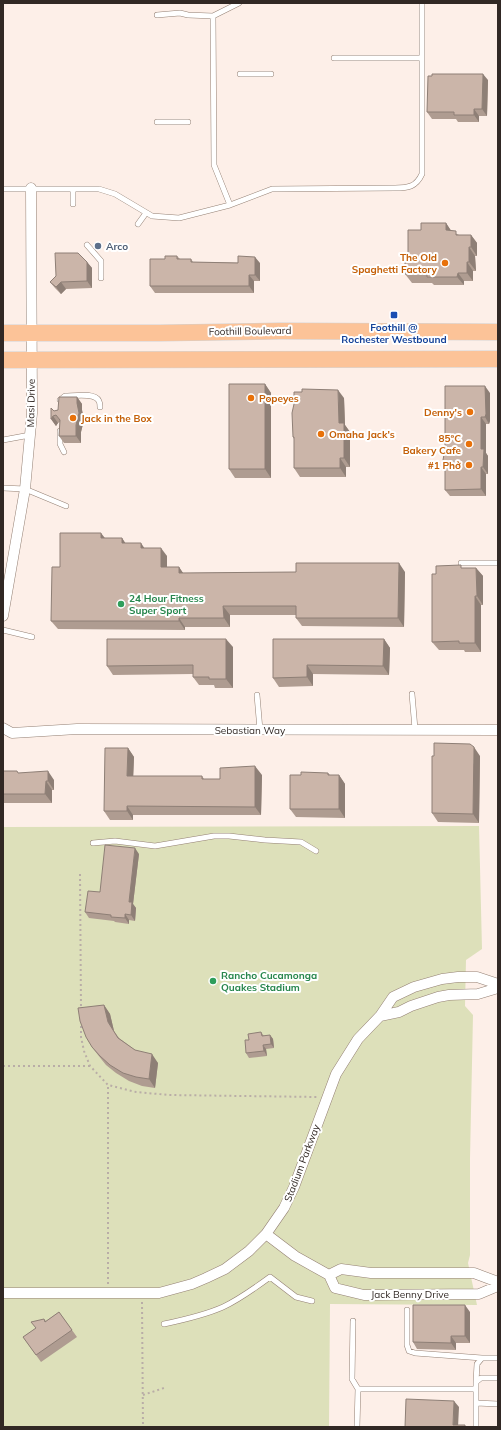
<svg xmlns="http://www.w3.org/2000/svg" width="501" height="1430" font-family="Mulish,sans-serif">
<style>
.green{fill:#dde0ba}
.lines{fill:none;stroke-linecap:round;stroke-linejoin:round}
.service-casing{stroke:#948074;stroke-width:6}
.minor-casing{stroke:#948074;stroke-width:11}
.primary-casing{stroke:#d2d0cf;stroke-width:17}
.path{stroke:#b9ada7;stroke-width:2;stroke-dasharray:2 3;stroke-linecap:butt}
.service{stroke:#fff;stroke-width:5}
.minor{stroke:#fff;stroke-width:10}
.primary{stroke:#fcc398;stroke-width:16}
.wall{fill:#af9c91}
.shaded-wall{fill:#8e7f76}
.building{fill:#cbb5a9;stroke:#8e7f76}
.service-dot{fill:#5c6f8a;stroke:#fff;stroke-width:1.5}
.food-dot{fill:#e8710a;stroke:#fff;stroke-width:1.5}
.transit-dot{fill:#1a4fb4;stroke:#fff;stroke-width:1.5}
.leisure-dot{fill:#2e9e5b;stroke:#fff;stroke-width:1.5}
.labels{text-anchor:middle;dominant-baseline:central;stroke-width:4;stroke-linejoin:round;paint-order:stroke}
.service-label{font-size:10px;font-weight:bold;fill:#4e5e75;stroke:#fff;text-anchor:start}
.food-label{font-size:10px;font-weight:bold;fill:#c56008;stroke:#fff;text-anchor:end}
.transit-label{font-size:10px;font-weight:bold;fill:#164399;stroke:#fff}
.street-label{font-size:10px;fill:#312824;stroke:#fff}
.leisure-label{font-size:10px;font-weight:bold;fill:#27864d;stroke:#fff;text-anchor:start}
</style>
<rect width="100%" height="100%" fill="#fdefe8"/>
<path class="green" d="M479 826 482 949 466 960 465 1006 473 1015 470 1159V1255L468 1263 477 1305 330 1304 329 1427H3V827Z"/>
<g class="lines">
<defs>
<path id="service" d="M157 15 180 13 188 15 213 16 239 3
M213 16 214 165 230 205
M334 58H422
M240 74H271
M157 122H188
M3 189H99L115 194 152 216 179 218 230 205 272 189 395 188C408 188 416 187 422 174V3
M73 189V204
M138 224 146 213
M87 245 101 261V278
M60 400 65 396C73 396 95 392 99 401 100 403 100 405 100 407
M60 431V444L64 452
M3 440 30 435
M3 488 25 489 66 506
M461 563H498
M3 630 32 637
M412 694 415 729
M257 695 260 730
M93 843 115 841 155 846 214 836H229L265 840 301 842 316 851
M407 1310V1345L409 1351 415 1353 482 1358
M353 1321 352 1379 358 1389 357 1427
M164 1324C183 1320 205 1315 223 1307 240 1299 255 1288 270 1277L296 1297 312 1301
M476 1382 477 1364 482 1358H498
M358 1389H476
M476 1403V1382L481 1378H498
M476 1427V1403L498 1404"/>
<path id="minor" d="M3 616 25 489 32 413 31 188
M3 728 12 733 77 729 498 730
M380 1016 399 1012 411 1006 438 997 449 995 478 994 498 988
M266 1234 295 1256 329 1275 335 1288 364 1295 479 1294 498 1286
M329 1275 341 1269 371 1273H474L498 1282
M3 1293H159L192 1284 206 1278 225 1269 249 1251 266 1234 284 1208 294 1187 336 1074 358 1039 380 1016 393 997 414 987 442 979 458 977H477L498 984"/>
<path id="primary" d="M3 333H160L280 331 498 332
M3 360 498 359"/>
</defs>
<use href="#service" class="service-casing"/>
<use href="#minor" class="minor-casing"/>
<use href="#primary" class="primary-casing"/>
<path class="path" d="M80 874 81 1009
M81 1021V1037L84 1051 90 1066 108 1085 136 1092 169 1095 318 1097
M3 1066H90
M108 1284V1085
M142 1302 143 1427
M143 1395 164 1388"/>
<use href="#service" class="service"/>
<use href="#minor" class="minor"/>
<use href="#primary" class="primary"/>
</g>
<path class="wall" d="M488 80 487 116H479V122H458L456 119H432L427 112Z
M446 223 451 231 459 235H471L477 243V256H475L476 271H473V281H464V285H434L432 283H412L405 274 408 262 421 230Z
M177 256 180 259H191L193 262 260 263V281H254V293H155L150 286 165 259Z
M87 262 92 268V288L66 289 61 294 55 288 50 282Z
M265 384 271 393V478H235L229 469Z
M490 393V421L489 424H486V453L488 456V474H486V496H450L445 490V449Z
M77 397 82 404V410L84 420 81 432V443H64L59 436 60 422 58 423 56 426 51 419 54 411 58 410Z
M344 398 345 425 350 432V467H346V477H300L294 468V439L293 437Z
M105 538H122L125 543 144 548 167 556V567H179L183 573 405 572 404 627 302 626 296 618V615H230V627H185V630L58 629 51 621 60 567Z
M463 568H476L483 576V605H481V652H465L464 650H439L432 642 436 574Z
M273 639H384L390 648 389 675 313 674V686L279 687 273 678Z
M233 647V688H215L214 685H199L193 677V674L113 675 107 666Z
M128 748 134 757 133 776H202L204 779H220L262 775 261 815H133V820H110L104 811Z
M480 756 479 823 438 822 432 813Z
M3 771 19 773 54 780V790H52V803H3Z
M328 773 330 775H339L345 784V818L296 817 290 809 301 775Z
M139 854 133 904 136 908 135 921 129 920V924L115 922 114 921 89 918 85 912 100 892Z
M104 1005 110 1014 114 1031 119 1038 135 1050 158 1063 155 1088 142 1086 129 1081 116 1073 106 1065 98 1055 92 1047Z
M261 1032 264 1036 270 1035 273 1039 274 1048 266 1049 267 1056 249 1058 246 1053 249 1040Z
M59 1312 77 1337 41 1362 23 1337 36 1328 44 1319 46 1321Z
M470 1312V1343H456V1350L417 1349 413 1342Z"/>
<path class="shaded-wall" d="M483 74 488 80 487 116 482 109Z
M474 109 479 116V122L474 115Z
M446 223 452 232 446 230Z
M471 235 477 243V256L471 247Z
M469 247 475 256 476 271 469 262Z
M255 257 260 263V281L255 275Z
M87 262 92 268V288L87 281Z
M467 262 473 271V281L467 273Z
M458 273 464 281V285L457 277Z
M249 275 254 281V293L249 286Z
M61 282 66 289 61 294 56 287Z
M265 384 271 393V478L265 469Z
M485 386 490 393V421L489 424 485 417Z
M338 390 344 398 345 425 350 432V467L344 458 339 423Z
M77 397 82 404V410L84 420 81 432V443L76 436Z
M53 416 58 423 56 426 51 419Z
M481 417 486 424V453L488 456V474L483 467 481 449Z
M340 458 346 467V477L340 468Z
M481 467 486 474V496L481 489Z
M101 533 108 542 101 538Z
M122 538 128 547 122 543Z
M141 543 147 552 141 548Z
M161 548 167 556V576L161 567Z
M399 563 405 572 404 627 398 618Z
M179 567 185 576 179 573Z
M476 568 483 576V605L477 596Z
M475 596 481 605V652L475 643Z
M223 606 230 615V627L224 618Z
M179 618 185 627V630L179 621Z
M226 639 233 647V688L226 679Z
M384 639 390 648 389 675 383 666Z
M307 665 313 674V686L307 677Z
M474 747 480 756 479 823 473 814Z
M128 748 134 757 133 784 127 776Z
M255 766 262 775 261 815 255 807Z
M48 771 54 780V790L48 781Z
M339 775 345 784V818L339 809Z
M46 781 52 790V803L45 794Z
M127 806 133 815V820L127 811Z
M135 848 139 854 133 904 136 908 135 921 131 915 129 902Z
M125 914 129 920V924L125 918Z
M104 1005 110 1014 114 1031 108 1022Z
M270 1035 273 1039 274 1048 271 1044Z
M263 1045 266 1049 267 1056 264 1051Z
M152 1054 158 1063 155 1088 149 1079Z
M465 1305 470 1312V1343L465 1336Z
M451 1336 456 1343V1350L451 1343Z
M454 1401 459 1407 458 1427 453 1425Z"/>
<path class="building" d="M432 74H483L482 109H474V115H454V112H427L428 76H432Z
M421 223H446V230L456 231V235H471V247H469V262H467V273H458L457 277H427V274H405V262H408V230H421Z
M55 253H78L87 262V281L61 282 56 287 50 282 56 276Z
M165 256H177V259H191V262L238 263V256L255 257V275H249V286H150V259H165Z
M229 384H265V469H229Z
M445 386H485L486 414 485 417H481V449H484L483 467H481V489L445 490V467L443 460 445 449Z
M302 389 338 390 339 423H344V458H340V468H294V437H293L292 413 294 404V392H302Z
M59 397H77V403L79 413 76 425V436H59L60 420 56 415 53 416 51 419V408L54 411 58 410Z
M60 533H101V538H122V543H141V548H161V567H179V573L296 572V563H399L398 618H296V606H223L224 618H179V621H51L52 567H60Z
M461 565V568H476L477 596H475V643H459V641L432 642V574H436V566Z
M107 639H226V679H209V677H193V665L107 666Z
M273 639H384L383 666 307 665V677L273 678Z
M434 743 470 744 474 747 473 814 432 813V756H434Z
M105 748H128L127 776H202V779H220V768L255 766V807L127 806V811H104Z
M3 771H17L18 773 48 771V781H46L45 794H3Z
M301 772 328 773V775H339V809H290V775H301Z
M105 845 135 848 129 902H132L131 915 125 914V918L111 917V915L85 912 88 891 100 892Z
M104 1005 108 1022 118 1038 135 1050 152 1054 149 1079 136 1077 123 1073 110 1065 100 1056 92 1047 86 1037 80 1021 78 1008Z
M261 1032 262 1036 270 1035 271 1044 263 1045 264 1051 246 1053 245 1040H249L248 1034Z
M413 1305H465V1336H451V1343L413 1342Z
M59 1312 72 1330 36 1355 23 1337 36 1328 31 1322 44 1319 45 1322Z
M406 1399 454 1401 453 1425H465V1427H405Z"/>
<circle class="service-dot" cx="98" cy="246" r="4"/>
<g class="food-dot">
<circle cx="445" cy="263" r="4"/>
<circle cx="251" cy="398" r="4"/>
<circle cx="470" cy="412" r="4"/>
<circle cx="73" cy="418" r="4"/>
<circle cx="321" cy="434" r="4"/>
<circle cx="469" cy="444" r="4"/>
<circle cx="469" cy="465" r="4"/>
</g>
<rect class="transit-dot" x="390" y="311" width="8" height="8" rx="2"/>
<g class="leisure-dot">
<circle cx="121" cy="604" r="4"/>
<circle cx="213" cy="981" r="4"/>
</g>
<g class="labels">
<g class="service-label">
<text x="106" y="246">Arco</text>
</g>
<g class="food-label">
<text x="437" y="257">The Old<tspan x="437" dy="12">Spaghetti Factory</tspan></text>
<text x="259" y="398" text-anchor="start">Popeyes</text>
<text x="462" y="412">Denny's</text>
<text x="81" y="418" text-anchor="start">Jack in the Box</text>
<text x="329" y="434" text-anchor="start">Omaha Jack's</text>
<text x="461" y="438">85°C<tspan x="461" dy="12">Bakery Cafe</tspan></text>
<text x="461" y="465">#1 Phở</text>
</g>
<g class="transit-label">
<text x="394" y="327">Foothill @<tspan x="394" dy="12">Rochester Westbound</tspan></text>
</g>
<g class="street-label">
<text transform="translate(250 331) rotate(-1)">Foothill Boulevard</text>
<text transform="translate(31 403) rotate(-89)">Masi Drive</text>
<text x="250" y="730">Sebastian Way</text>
<text transform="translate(302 1163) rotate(-69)">Stadium Parkway</text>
<text x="410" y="1294">Jack Benny Drive</text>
</g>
<g class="leisure-label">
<text x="129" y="598">24 Hour Fitness<tspan x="129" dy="12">Super Sport</tspan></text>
<text x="221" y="975">Rancho Cucamonga<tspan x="221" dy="12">Quakes Stadium</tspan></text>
</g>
</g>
<rect width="501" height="1430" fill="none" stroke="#312824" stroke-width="8"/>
</svg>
